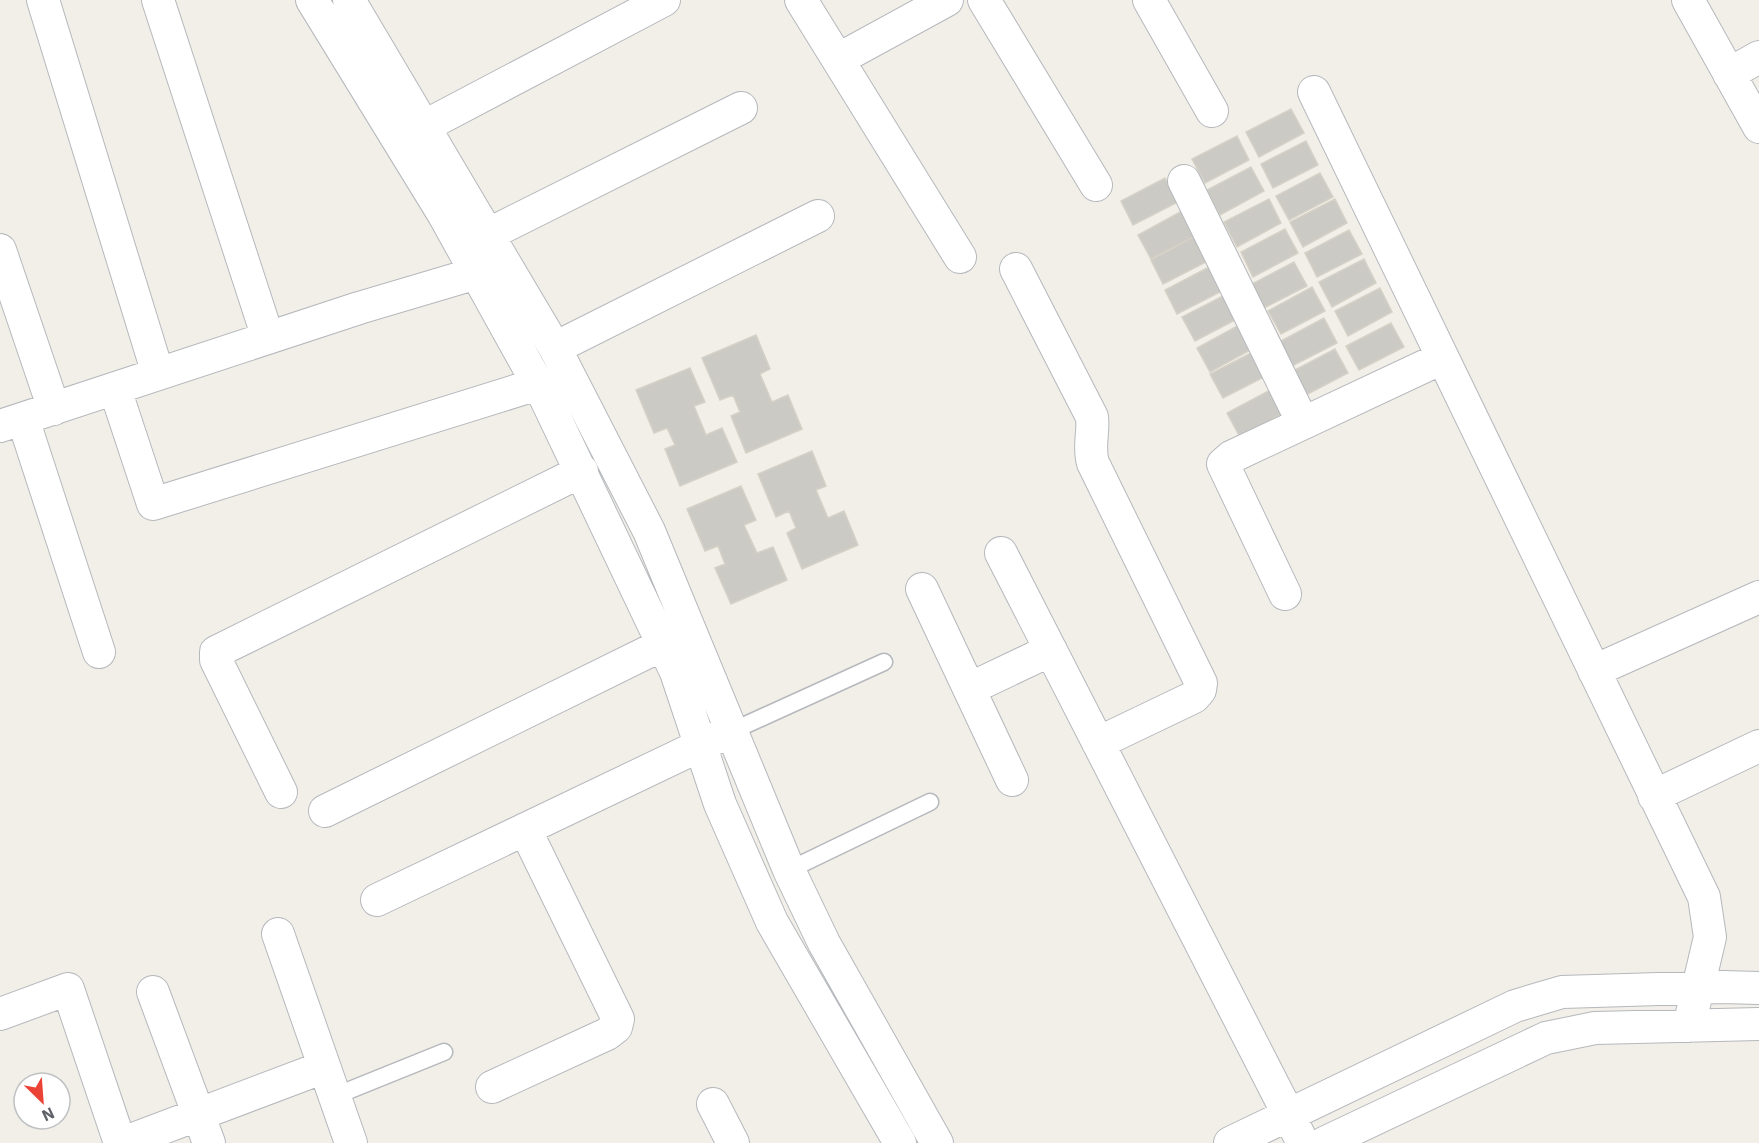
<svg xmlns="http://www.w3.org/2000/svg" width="1759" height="1143" font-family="'IBM Plex Sans',sans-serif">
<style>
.building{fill:#cccac5;stroke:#d6d1c6;stroke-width:1.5}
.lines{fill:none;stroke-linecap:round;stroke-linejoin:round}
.service-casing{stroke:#b5b8bc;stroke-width:19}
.minor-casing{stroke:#b5b8bc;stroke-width:34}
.service{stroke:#fff;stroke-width:16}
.minor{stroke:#fff;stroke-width:32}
</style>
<rect width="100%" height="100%" fill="#f1efe8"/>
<path class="building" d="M1291 109 1304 133 1259 157 1246 132Z
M1237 136 1249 160 1205 183 1192 159Z
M1306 141 1318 165 1273 188 1261 164Z
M1251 167 1264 191 1220 215 1207 190Z
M1320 173 1333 197 1289 220 1276 196Z
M1165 178 1178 202 1133 225 1121 201Z
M1269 199 1281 223 1237 247 1224 222Z
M1335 199 1347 223 1303 247 1290 222Z
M1182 211 1195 236 1151 259 1138 235Z
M1285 229 1298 253 1253 277 1241 252Z
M1349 230 1362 254 1317 277 1305 253Z
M1195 236 1208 261 1163 284 1151 260Z
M1364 259 1376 283 1332 307 1319 282Z
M1294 262 1307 286 1262 309 1250 285Z
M1209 267 1222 291 1177 314 1165 290Z
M1312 287 1325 311 1281 334 1268 311Z
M1380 288 1392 312 1348 336 1335 311Z
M1227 294 1239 318 1195 341 1182 317Z
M1324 318 1337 343 1292 366 1279 342Z
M1391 323 1404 347 1359 370 1346 346Z
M1241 324 1254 348 1210 372 1197 348Z
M756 335 770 369 760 374 772 402 788 395 802 429 746 453 731 416 740 412 733 395 720 400 702 358Z
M1335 349 1348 373 1304 396 1291 372Z
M1255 351 1268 375 1223 398 1210 374Z
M690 368 705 402 694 406 706 435 722 428 737 462 680 486 665 449 675 445 667 428 654 433 636 390Z
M1272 389 1284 413 1240 437 1227 413Z
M812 451 826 486 816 490 828 518 844 511 858 545 802 569 787 533 796 528 789 511 776 517 758 474Z
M741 486 756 520 744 525 757 553 773 547 787 580 731 604 715 568 725 564 718 546 705 551 687 509Z"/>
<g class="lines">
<defs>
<path id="service" d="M730 732 884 662
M789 870 930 802
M335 1096 444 1052"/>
<path id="minor" d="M43 0 158 374
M158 0 268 338
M312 0 444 215 545 397 676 672 720 804 772 922 900 1143
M349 0 555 348 649 531 789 870 824 943 937 1143
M801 0 960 257
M984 0 1096 185
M1149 0 1212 111
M1688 0 1759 127
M839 59 947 0
M1729 74 1759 57
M1314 92 1704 897 1710 937 1689 1026
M425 126 664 0
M1184 181 1303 423
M489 234 741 108
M0 250 54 409
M1016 269 1092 417C1094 433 1088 446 1093 463L1201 683 1200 690 1194 697 1098 743
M555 348 818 216
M115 389 153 504 538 384
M23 419 99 652
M0 426 359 308 477 273
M1001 553 1303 1143
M922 589 1012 780
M1285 594 1223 464 1231 457 1442 358
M1594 671 1759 597
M969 689 1051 650
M281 792 216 660V652L582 471
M1654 796 1759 746
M325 811 664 644
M377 900 720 736
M278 934 351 1143
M153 992 209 1143
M0 1014 68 989 120 1143
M492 1087 607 1034 616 1027 618 1019 525 829
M713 1104 733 1143
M123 1143 324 1067
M1230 1143 1515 1006 1562 992 1723 987 1759 988
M1324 1143 1546 1038 1595 1028 1759 1024"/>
</defs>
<use href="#service" class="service-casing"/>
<use href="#minor" class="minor-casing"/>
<use href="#service" class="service"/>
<use href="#minor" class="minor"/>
</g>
<g transform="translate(42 1101) rotate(155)"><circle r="28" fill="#ffffff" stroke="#bfc1c3" stroke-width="1.5"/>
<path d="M0-4.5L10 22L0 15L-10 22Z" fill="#ea4335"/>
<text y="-9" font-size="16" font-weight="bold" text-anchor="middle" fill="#5f6368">N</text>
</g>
</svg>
